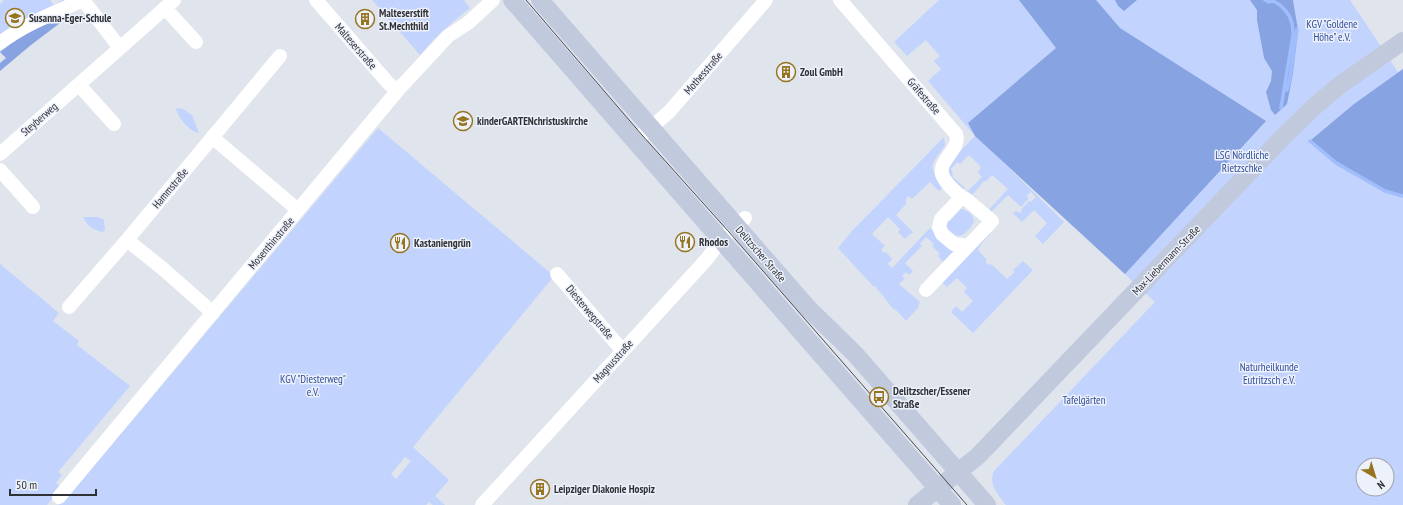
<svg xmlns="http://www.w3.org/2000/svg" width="1403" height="505" font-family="'PT Sans Narrow',sans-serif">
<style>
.green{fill:#c2d4fd;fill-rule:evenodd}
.forest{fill:#88a3e2}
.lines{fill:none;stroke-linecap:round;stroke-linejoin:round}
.stream{stroke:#a0bdfd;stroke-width:3.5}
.minor{stroke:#fff;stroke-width:14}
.major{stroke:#c1c9dd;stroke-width:18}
.tram{stroke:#494a4f;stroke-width:1}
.labels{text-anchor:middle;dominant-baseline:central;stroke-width:3;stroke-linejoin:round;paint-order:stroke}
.poi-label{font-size:11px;font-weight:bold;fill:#303135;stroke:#ecf1fb;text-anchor:start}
.park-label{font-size:11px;fill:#314d98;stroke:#ecf1fb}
.street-label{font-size:11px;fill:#303135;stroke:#ecf1fb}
</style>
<rect width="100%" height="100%" fill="#dfe4ed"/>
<path class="green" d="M4 0H50L54 5 62 0H72L0 36V4Z
M372 0H464L470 8C452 22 435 37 420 55Z
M939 0H1350L1398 72 1403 69V505H1006C998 495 988 484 994 471L1155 302 997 156 1064 222 1043 244 1035 236 1047 223 1034 210 1022 222 1013 213 1016 211 1020 213 1022 211 1021 210 1029 201 1031 202 1036 197 1031 192 1026 196 1029 198 1021 207 1008 195 991 212 998 221V224L986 213 1008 189 992 175 986 181H984L972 195 965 194 982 177 978 173 981 167 969 155 960 164 957 162 951 169 953 173 952 176 965 188 962 191 948 176 949 163 975 136 928 81 941 69 934 61 940 56 926 40 907 56 894 42ZM1363 465H1387V489H1363Z
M176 108 183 109 192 115 199 133C191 133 177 117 176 108Z
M378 128 554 276 413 447 449 480 435 496 445 505H433L429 502 426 505H59L137 415ZM405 457 411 461 396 479 391 474Z
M944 137 945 145 935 159 932 166 936 179 943 188 939 191 930 182 912 199 908 196 906 200V204L896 215 913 232 905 239 898 232 900 229 888 217 872 234 885 246 881 249 884 253 886 252 892 259 888 264 892 268 930 228 957 253 943 262 938 256 940 254 932 246 934 244 926 237 920 244 922 246 905 263 913 271 909 275 906 272 902 276 905 278 899 284 920 302 918 308 906 321 895 309 894 310 875 286 874 287 838 248 852 231Z
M961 209C968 210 974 215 974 222 969 230 960 242 951 232 948 230 947 227 946 224L949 220 950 221Z
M83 217H98L104 220 105 230 103 232C93 230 87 226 83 217Z
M987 231 990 234 981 244 978 250 987 260 985 262 989 265 991 264 1007 279 1015 272 1013 270 1023 261 1033 270 973 333 951 312 956 306 962 312 973 301 964 292 967 288 957 278 947 287 940 280Z
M0 264 59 313 53 321 79 341 77 345 130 386 58 472 62 475 56 483 61 488 47 505H0Z"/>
<path class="forest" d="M1019 0H1096L1120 28 1266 121 1125 274 975 136 968 123 1056 48Z
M1115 0H1137L1124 11 1118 6Z
M1250 0H1293L1298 30 1293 73 1287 104 1275 115 1271 110 1266 92 1271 81 1272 71 1264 58 1257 20V10Z
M58 20 60 23 31 45 0 71V63L6 58 0 52C17 37 37 27 58 20Z
M1403 69V195L1385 190 1336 161 1311 140 1354 104Z"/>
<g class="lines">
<path class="stream" d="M1265 0 1269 2C1274 0 1277 3 1281 6 1291 15 1293 23 1293 35L1281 108
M1287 90 1290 78 1297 29
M1310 141 1336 163 1385 191 1403 196"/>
<path class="minor" d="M316 0 389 84 398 90
M840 0 956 134C962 151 932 162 945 180 949 187 957 193 963 198L959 200 941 219 939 227 942 234 954 244 968 246
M165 8 196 42
M0 43C25 24 54 13 83 0
M120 48 174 0
M79 85 114 124
M212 137 298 210
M635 141 669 112 766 0
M0 154 120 48 83 0
M0 170 33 207
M127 240 162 268 213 313
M557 274 622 350
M926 290 992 221 966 199 963 198
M69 307 127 240 280 56
M59 497 398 90 448 36 468 23 493 0
M482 505 706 260 722 239 745 218"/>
<path class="major" d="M512 0 952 505
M540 0 808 308 855 354 987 505
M917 505 978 456 1284 136 1315 106 1340 85 1403 41"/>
<path class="tram" d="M526 0 642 135 729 232 967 505"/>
</g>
<defs>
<symbol id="school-ring" viewBox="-11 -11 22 22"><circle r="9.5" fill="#ecf1fb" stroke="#97751e" stroke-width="1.5"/><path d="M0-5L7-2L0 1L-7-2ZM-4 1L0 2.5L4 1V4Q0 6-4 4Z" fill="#97751e"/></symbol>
<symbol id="building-ring" viewBox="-11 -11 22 22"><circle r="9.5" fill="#ecf1fb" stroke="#97751e" stroke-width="1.5"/><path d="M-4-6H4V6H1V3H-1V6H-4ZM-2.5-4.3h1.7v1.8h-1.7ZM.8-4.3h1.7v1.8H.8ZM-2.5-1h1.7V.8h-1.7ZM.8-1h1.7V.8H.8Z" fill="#97751e"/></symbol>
<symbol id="restaurant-ring" viewBox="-11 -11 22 22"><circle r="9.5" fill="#ecf1fb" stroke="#97751e" stroke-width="1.5"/><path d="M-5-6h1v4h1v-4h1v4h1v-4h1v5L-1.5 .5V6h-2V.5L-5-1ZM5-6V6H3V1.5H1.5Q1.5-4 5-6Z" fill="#97751e"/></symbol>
<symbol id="bus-ring" viewBox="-11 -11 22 22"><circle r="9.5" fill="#ecf1fb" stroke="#97751e" stroke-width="1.5"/><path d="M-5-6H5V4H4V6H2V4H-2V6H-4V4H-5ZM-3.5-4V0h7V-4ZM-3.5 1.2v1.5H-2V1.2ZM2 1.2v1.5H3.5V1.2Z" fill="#97751e"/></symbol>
</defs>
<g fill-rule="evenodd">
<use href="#school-ring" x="4" y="7" width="22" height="22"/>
<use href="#building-ring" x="354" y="8" width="22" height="22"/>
<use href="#building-ring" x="775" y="61" width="22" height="22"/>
<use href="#school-ring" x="452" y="110" width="22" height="22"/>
<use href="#restaurant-ring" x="674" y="231" width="22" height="22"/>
<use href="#restaurant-ring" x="389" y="232" width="22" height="22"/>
<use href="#bus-ring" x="868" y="386" width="22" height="22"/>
<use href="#building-ring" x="529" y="478" width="22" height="22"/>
</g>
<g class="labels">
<g class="poi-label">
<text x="379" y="13">Malteserstift<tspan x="379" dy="13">St.Mechthild</tspan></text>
<text x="29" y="18">Susanna-Eger-Schule</text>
<text x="800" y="72">Zoul GmbH</text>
<text x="477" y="121">kinderGARTENchristuskirche</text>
<text x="699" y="242">Rhodos</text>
<text x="414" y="243">Kastaniengrün</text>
<text x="893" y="391">Delitzscher/Essener<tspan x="893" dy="13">Straße</tspan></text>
<text x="554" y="489">Leipziger Diakonie Hospiz</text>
</g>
<g class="park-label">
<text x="1332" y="24">KGV "Goldene<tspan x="1332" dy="13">Höhe" e.V.</tspan></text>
<text x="1242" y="155">LSG Nördliche<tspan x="1242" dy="13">Rietzschke</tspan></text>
<text x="1269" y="367">Naturheilkunde<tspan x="1269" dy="13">Eutritzsch e.V.</tspan></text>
<text x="313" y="379">KGV "Diesterweg"<tspan x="313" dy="13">e.V.</tspan></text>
<text x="1084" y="400">Tafelgärten</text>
</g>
<g class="street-label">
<text transform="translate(356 46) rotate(49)">Malteserstraße</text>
<text transform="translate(703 73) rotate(-49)">Mothesstraße</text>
<text transform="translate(924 96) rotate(49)">Gräfestraße</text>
<text transform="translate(39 119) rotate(-41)">Steyberweg</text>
<text transform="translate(170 188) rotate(-50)">Hammstraße</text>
<text transform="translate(271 243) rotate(-50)">Mosenthinstraße</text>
<text transform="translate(761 254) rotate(49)">Delitzscher Straße</text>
<text transform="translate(1166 260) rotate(-46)">Max-Liebermann-Straße</text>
<text transform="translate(590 312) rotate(50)">Diesterwegstraße</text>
<text transform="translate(613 361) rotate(-48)">Magnusstraße</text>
</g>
</g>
<g transform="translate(1375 477) rotate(142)"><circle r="19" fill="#ecf1fb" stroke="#a1a4ac"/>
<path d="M0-3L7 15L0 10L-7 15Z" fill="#97751e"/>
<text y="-6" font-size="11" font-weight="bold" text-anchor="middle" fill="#303135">N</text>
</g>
<path d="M10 489v6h86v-6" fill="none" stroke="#303135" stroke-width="2"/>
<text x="16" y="489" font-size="12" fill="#303135" stroke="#ecf1fb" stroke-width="3" paint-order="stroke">50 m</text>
</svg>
